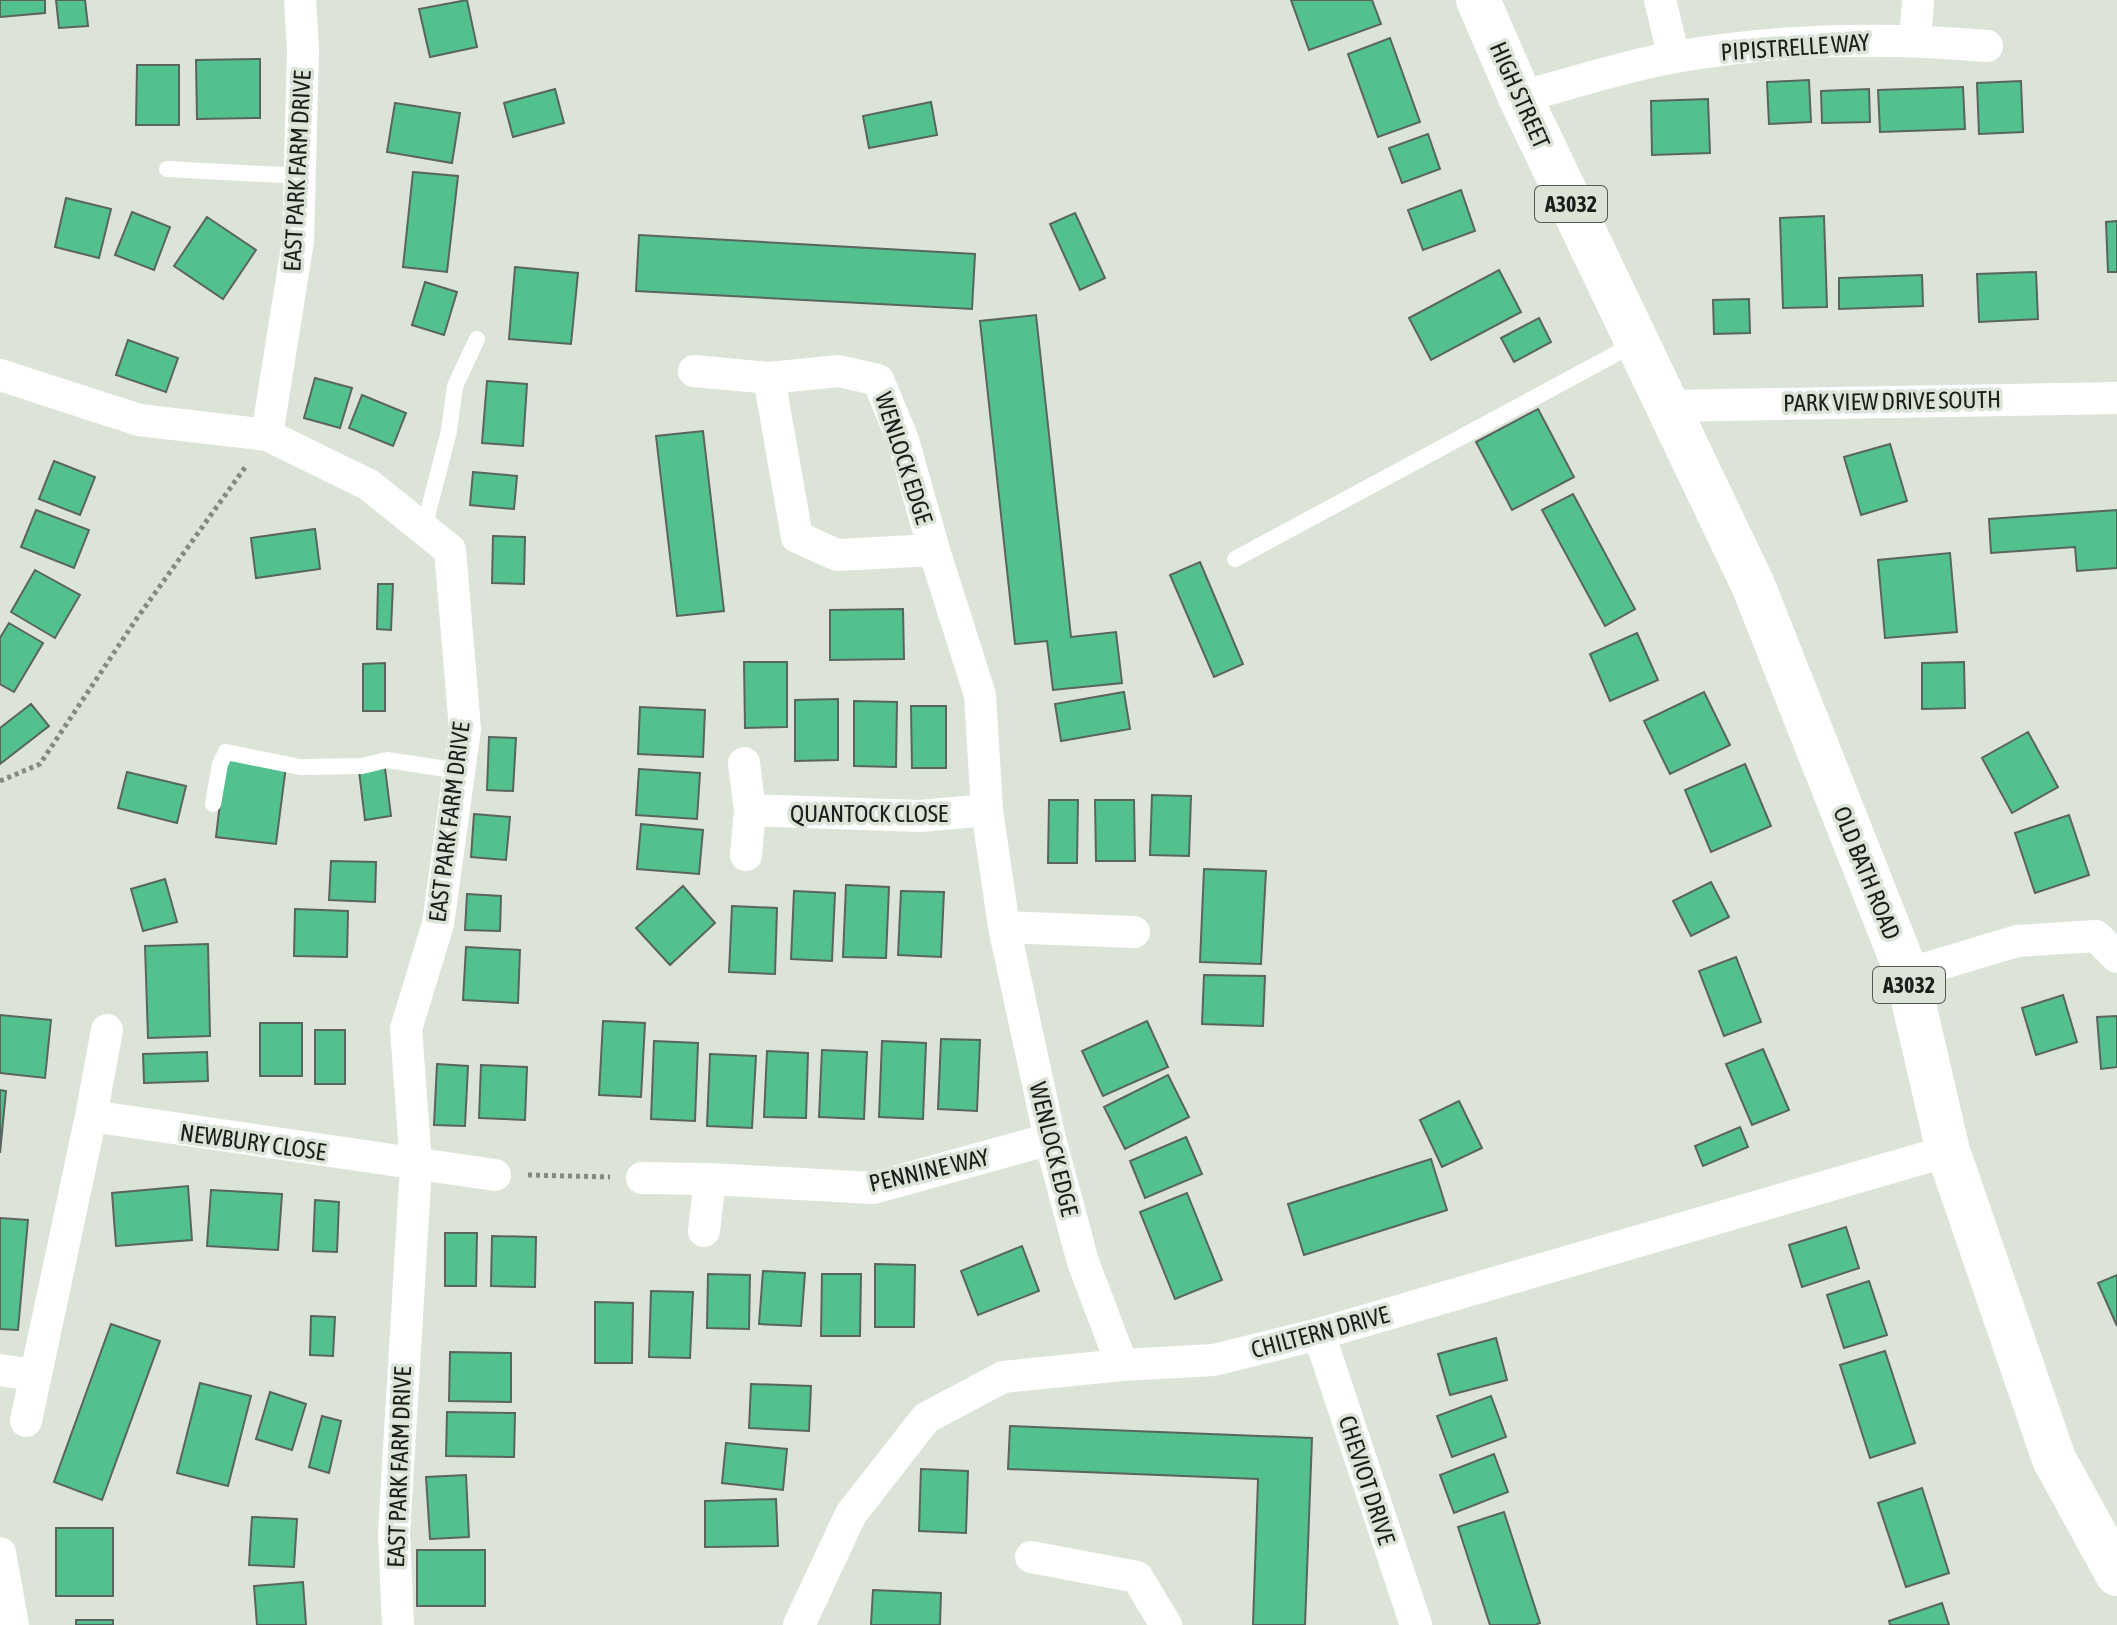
<svg xmlns="http://www.w3.org/2000/svg" width="2117" height="1625" font-family="'Asap Condensed',sans-serif">
<style>
.building{fill:#53c18e;stroke:#59655e;stroke-width:2}
.lines{fill:none;stroke-linecap:round;stroke-linejoin:round}
.path{stroke:#848a81;stroke-width:5;stroke-dasharray:4 4;stroke-linecap:butt}
.lane{stroke:#fff;stroke-width:16}
.street{stroke:#fff;stroke-width:32}
.primary{stroke:#fff;stroke-width:44}
.labels{text-anchor:middle;dominant-baseline:central;stroke-width:7;stroke-linejoin:round;paint-order:stroke}
.shield{fill:#dce4d7;stroke:#555953;stroke-width:2}
.shield-label{font-size:22px;font-weight:bold;fill:#1b1e1a}
.street-label{font-size:24px;fill:#1b1e1a;stroke:#dce4d7}
</style>
<rect width="100%" height="100%" fill="#dce4d7"/>
<path class="building" d="M0 0H45V13L0 17Z
M56 0H85L88 26 59 28Z
M467 0 477 47 430 57 419 9Z
M1291 0H1372L1381 24 1309 50Z
M1390 38 1420 122 1378 137 1348 54Z
M260 59V118L197 119 196 60Z
M137 65H179V125H136Z
M1809 80 1811 122 1769 124 1767 82Z
M2021 81 2023 132 1979 134 1977 83Z
M1963 87 1965 129 1880 132 1878 90Z
M555 89 564 123 513 137 504 103Z
M1869 89 1870 122 1822 123 1821 91Z
M1708 99 1710 153 1652 155 1651 101Z
M931 102 937 135 869 148 863 116Z
M395 103 460 113 452 163 387 152Z
M1428 134 1440 169 1402 183 1389 148Z
M413 172 458 176 447 272 403 267Z
M1461 190 1475 231 1423 250 1408 210Z
M66 198 111 209 99 258 55 247Z
M132 212 170 227 154 270 115 255Z
M1075 213 1105 278 1080 290 1050 224Z
M1824 216 1827 307 1783 308 1780 218Z
M207 217 256 250 223 299 174 266Z
M2117 221V272H2108L2106 222Z
M639 235 975 254 972 309 636 291Z
M515 267 578 273 571 344 509 339Z
M1499 270 1521 312 1431 360 1409 318Z
M2036 272 2038 319 1979 322 1977 274Z
M1922 275 1923 306 1839 309V278Z
M425 282 457 292 444 335 412 325Z
M1749 299 1750 333 1714 334 1713 300Z
M1036 315 1071 637 1116 632 1122 683 1053 690 1047 641 1015 644 980 321Z
M1539 318 1551 342 1514 362 1501 338Z
M128 340 178 358 166 392 116 375Z
M315 378 352 388 340 428 304 418Z
M487 381 527 384 523 446 482 443Z
M362 395 406 413 393 446 349 428Z
M1538 409 1574 477 1512 510 1476 442Z
M703 431 724 611 677 616 656 436Z
M1890 444 1907 501 1861 515 1844 457Z
M54 461 95 477 80 515 39 499Z
M473 472 517 476 514 509 470 505Z
M1573 494 1635 609 1605 626 1542 510Z
M36 510 89 530 74 568 21 547Z
M2117 510V568L2077 571 2075 547 1991 553 1989 519Z
M315 529 320 569 256 578 251 538Z
M493 536 525 537 524 584 492 583Z
M1950 553 1957 632 1885 638 1878 560Z
M1200 562 1243 664 1214 677 1170 575Z
M35 570 80 595 55 638 11 612Z
M378 584H393L391 630 377 629Z
M903 609 904 659 830 660V610Z
M9 623 43 643 14 692 0 684V638Z
M1637 633 1658 680 1610 701 1590 654Z
M744 662H787V727L745 728Z
M1964 662 1965 708 1922 709V663Z
M385 663V711H363V664Z
M1124 692 1130 729 1061 741 1055 704Z
M1704 692 1730 745 1670 774 1644 721Z
M838 699V760L795 761V700Z
M854 701 897 702 896 767 854 766Z
M31 704 49 726 0 764V728Z
M911 706H946V768H912Z
M640 707 705 710 703 757 638 754Z
M2028 732 2058 787 2012 813 1982 758Z
M489 737 516 738 513 791 487 790Z
M225 759 286 766 276 844 216 837Z
M1745 764 1771 826 1711 852 1685 790Z
M385 768 391 816 365 820 359 771Z
M639 769 700 773 697 819 636 815Z
M127 772 186 786 177 823 118 808Z
M1152 795 1191 796 1189 856 1150 855Z
M1049 800H1078L1077 863H1048Z
M1095 800H1134L1135 861H1096Z
M474 814 510 817 506 860 471 857Z
M2069 815 2089 875 2035 893 2015 833Z
M641 824 703 830 699 874 637 869Z
M331 861 376 862 375 902 329 900Z
M1204 869 1266 871 1261 964 1200 962Z
M165 879 177 922 143 931 131 889Z
M1711 882 1729 917 1691 936 1673 901Z
M846 885 889 887 886 958 843 957Z
M683 886 715 923 670 965 636 928Z
M794 891 835 893 832 961 791 959Z
M901 891 944 892 941 957 898 955Z
M467 894 501 896 500 931 465 930Z
M732 906 777 908 775 974 729 972Z
M295 909 348 911 347 957 294 956Z
M208 944 210 1036 148 1038 145 946Z
M466 947 520 950 518 1003 463 1000Z
M1736 957 1761 1022 1724 1036 1699 971Z
M1204 975 1265 976 1263 1026 1202 1024Z
M2063 995 2077 1042 2036 1055 2022 1008Z
M0 1015 51 1020 45 1078 0 1073Z
M2117 1016V1067L2101 1069 2097 1017Z
M603 1021 645 1023 641 1097 599 1095Z
M1147 1021 1168 1067 1103 1096 1082 1051Z
M260 1023H302V1076H260Z
M315 1030H345V1084H315Z
M941 1039 980 1040 977 1111 938 1109Z
M654 1041 698 1043 695 1121 651 1119Z
M882 1041 926 1043 923 1119 879 1117Z
M1763 1049 1789 1110 1752 1125 1726 1064Z
M822 1050 867 1052 864 1119 819 1117Z
M767 1051 808 1053 806 1118 764 1117Z
M207 1052 208 1081 144 1083 143 1054Z
M710 1054 756 1056 752 1128 707 1126Z
M437 1064 468 1066 465 1126 434 1125Z
M481 1065 527 1067 525 1120 479 1118Z
M1168 1075 1189 1117 1125 1149 1104 1107Z
M0 1090 6 1091 0 1153Z
M1459 1101 1482 1148 1442 1167 1420 1120Z
M1740 1127 1748 1147 1703 1166 1695 1146Z
M1186 1137 1202 1174 1145 1198 1130 1161Z
M1431 1159 1447 1210 1304 1255 1288 1204Z
M188 1186 192 1240 116 1246 112 1193Z
M211 1190 282 1194 278 1250 207 1246Z
M1187 1193 1222 1280 1175 1299 1140 1212Z
M315 1200 339 1202 337 1252 313 1251Z
M0 1218 28 1220 18 1330 0 1329Z
M1846 1227 1859 1268 1802 1287 1789 1245Z
M445 1233H477L476 1286H445Z
M492 1236 536 1237 535 1287 491 1286Z
M1022 1246 1039 1291 978 1315 961 1271Z
M875 1264 915 1265 914 1327H875Z
M763 1271 805 1273 801 1326 759 1324Z
M708 1274 750 1275 749 1329 707 1328Z
M822 1274H861L860 1336H821Z
M2117 1275V1326L2098 1283Z
M1869 1281 1887 1335 1844 1348 1827 1295Z
M651 1291 693 1292 690 1358 649 1357Z
M595 1302 633 1303 632 1363H595Z
M311 1316 335 1317 333 1356 310 1355Z
M111 1324 160 1341 102 1500 54 1482Z
M1496 1338 1507 1380 1450 1395 1438 1354Z
M1885 1351 1915 1443 1870 1458 1840 1365Z
M450 1352 511 1353V1402L449 1401Z
M200 1383 251 1396 228 1486 177 1473Z
M751 1384 811 1386 809 1431 749 1428Z
M270 1392 306 1404 292 1450 256 1439Z
M1491 1396 1506 1437 1452 1457 1437 1416Z
M447 1412 515 1413 514 1457 446 1456Z
M322 1416 341 1421 329 1473 309 1467Z
M1010 1426 1312 1438 1305 1625H1253L1258 1479 1008 1469Z
M726 1443 787 1449 783 1490 722 1483Z
M1494 1454 1508 1492 1454 1513 1440 1475Z
M921 1469 968 1471 966 1533 919 1531Z
M466 1475 469 1537 430 1539 426 1477Z
M1922 1488 1949 1573 1906 1587 1878 1503Z
M776 1499 778 1546 705 1547V1501Z
M1504 1512 1540 1623 1535 1625H1490L1458 1527Z
M252 1517 297 1519 294 1567 249 1565Z
M56 1528H113V1596H56Z
M417 1550H485V1606H417Z
M303 1582 306 1625H257L254 1586Z
M873 1590 941 1593 940 1625H871Z
M1942 1603 1949 1625H1890L1889 1621Z
M76 1620H113V1625H76Z"/>
<g class="lines">
<path class="path" d="M0 781 40 764 135 621 246 466
M528 1175 610 1177"/>
<path class="lane" d="M167 169 300 176
M424 528 449 431 455 386 477 339
M1235 559 1636 343
M213 804 220 764 226 752 300 767 362 766 387 760 460 771"/>
<path class="street" d="M1660 0 1674 57
M1915 40 1918 2
M1520 97C1571 84 1623 66 1675 57 1777 39 1884 37 1987 46
M694 371 769 378 797 537 837 555 934 550 980 695 987 810 1004 927 1050 1139 1083 1262 1122 1365
M0 375 139 420 267 435 369 485 450 550 465 729 438 924 406 1029 416 1165 394 1533 398 1625
M769 378 839 371 878 380 903 440 934 550
M1668 406 2117 398
M267 435 298 241 303 50 300 0
M744 763 750 810
M746 855 750 810 920 816 987 810
M1004 927 1134 932
M1907 974 2017 941 2096 936 2117 957
M107 1030 91 1116 495 1175
M642 1178 710 1179
M704 1231 710 1179 873 1188 1050 1139
M1319 1334 1416 1625
M0 1370 33 1375
M26 1421 91 1116
M0 1553 13 1625
M1031 1557 1137 1577 1166 1625
M799 1625 851 1514 926 1418 1003 1377 1122 1365 1214 1360 1319 1334 1948 1151"/>
<path class="primary" d="M1478 0 1520 97 1753 585 1907 974 1948 1151 2054 1459 2117 1574"/>
</g>
<g class="labels">
<g class="shield">
<rect x="1535" y="186" width="72" height="36" rx="6"/>
<rect x="1873" y="967" width="72" height="36" rx="6"/>
</g>
<g class="shield-label">
<text x="1571" y="204">A3032</text>
<text x="1909" y="985">A3032</text>
</g>
<g class="street-label">
<text transform="translate(1795 47) rotate(-4)">PIPISTRELLE WAY</text>
<text transform="translate(1520 95) rotate(66)">HIGH STREET</text>
<text transform="translate(297 171) rotate(-87)">EAST PARK FARM DRIVE</text>
<text transform="translate(1892 401) rotate(-1)">PARK VIEW DRIVE SOUTH</text>
<text transform="translate(904 458) rotate(72)">WENLOCK EDGE</text>
<text x="869" y="813">QUANTOCK CLOSE</text>
<text transform="translate(449 822) rotate(-83)">EAST PARK FARM DRIVE</text>
<text transform="translate(1867 873) rotate(68)">OLD BATH ROAD</text>
<text transform="translate(253 1142) rotate(8)">NEWBURY CLOSE</text>
<text transform="translate(1054 1149) rotate(76)">WENLOCK EDGE</text>
<text transform="translate(929 1170) rotate(-13)">PENNINE WAY</text>
<text transform="translate(1320 1332) rotate(-15)">CHILTERN DRIVE</text>
<text transform="translate(399 1467) rotate(-88)">EAST PARK FARM DRIVE</text>
<text transform="translate(1367 1480) rotate(72)">CHEVIOT DRIVE</text>
</g>
</g>
</svg>
